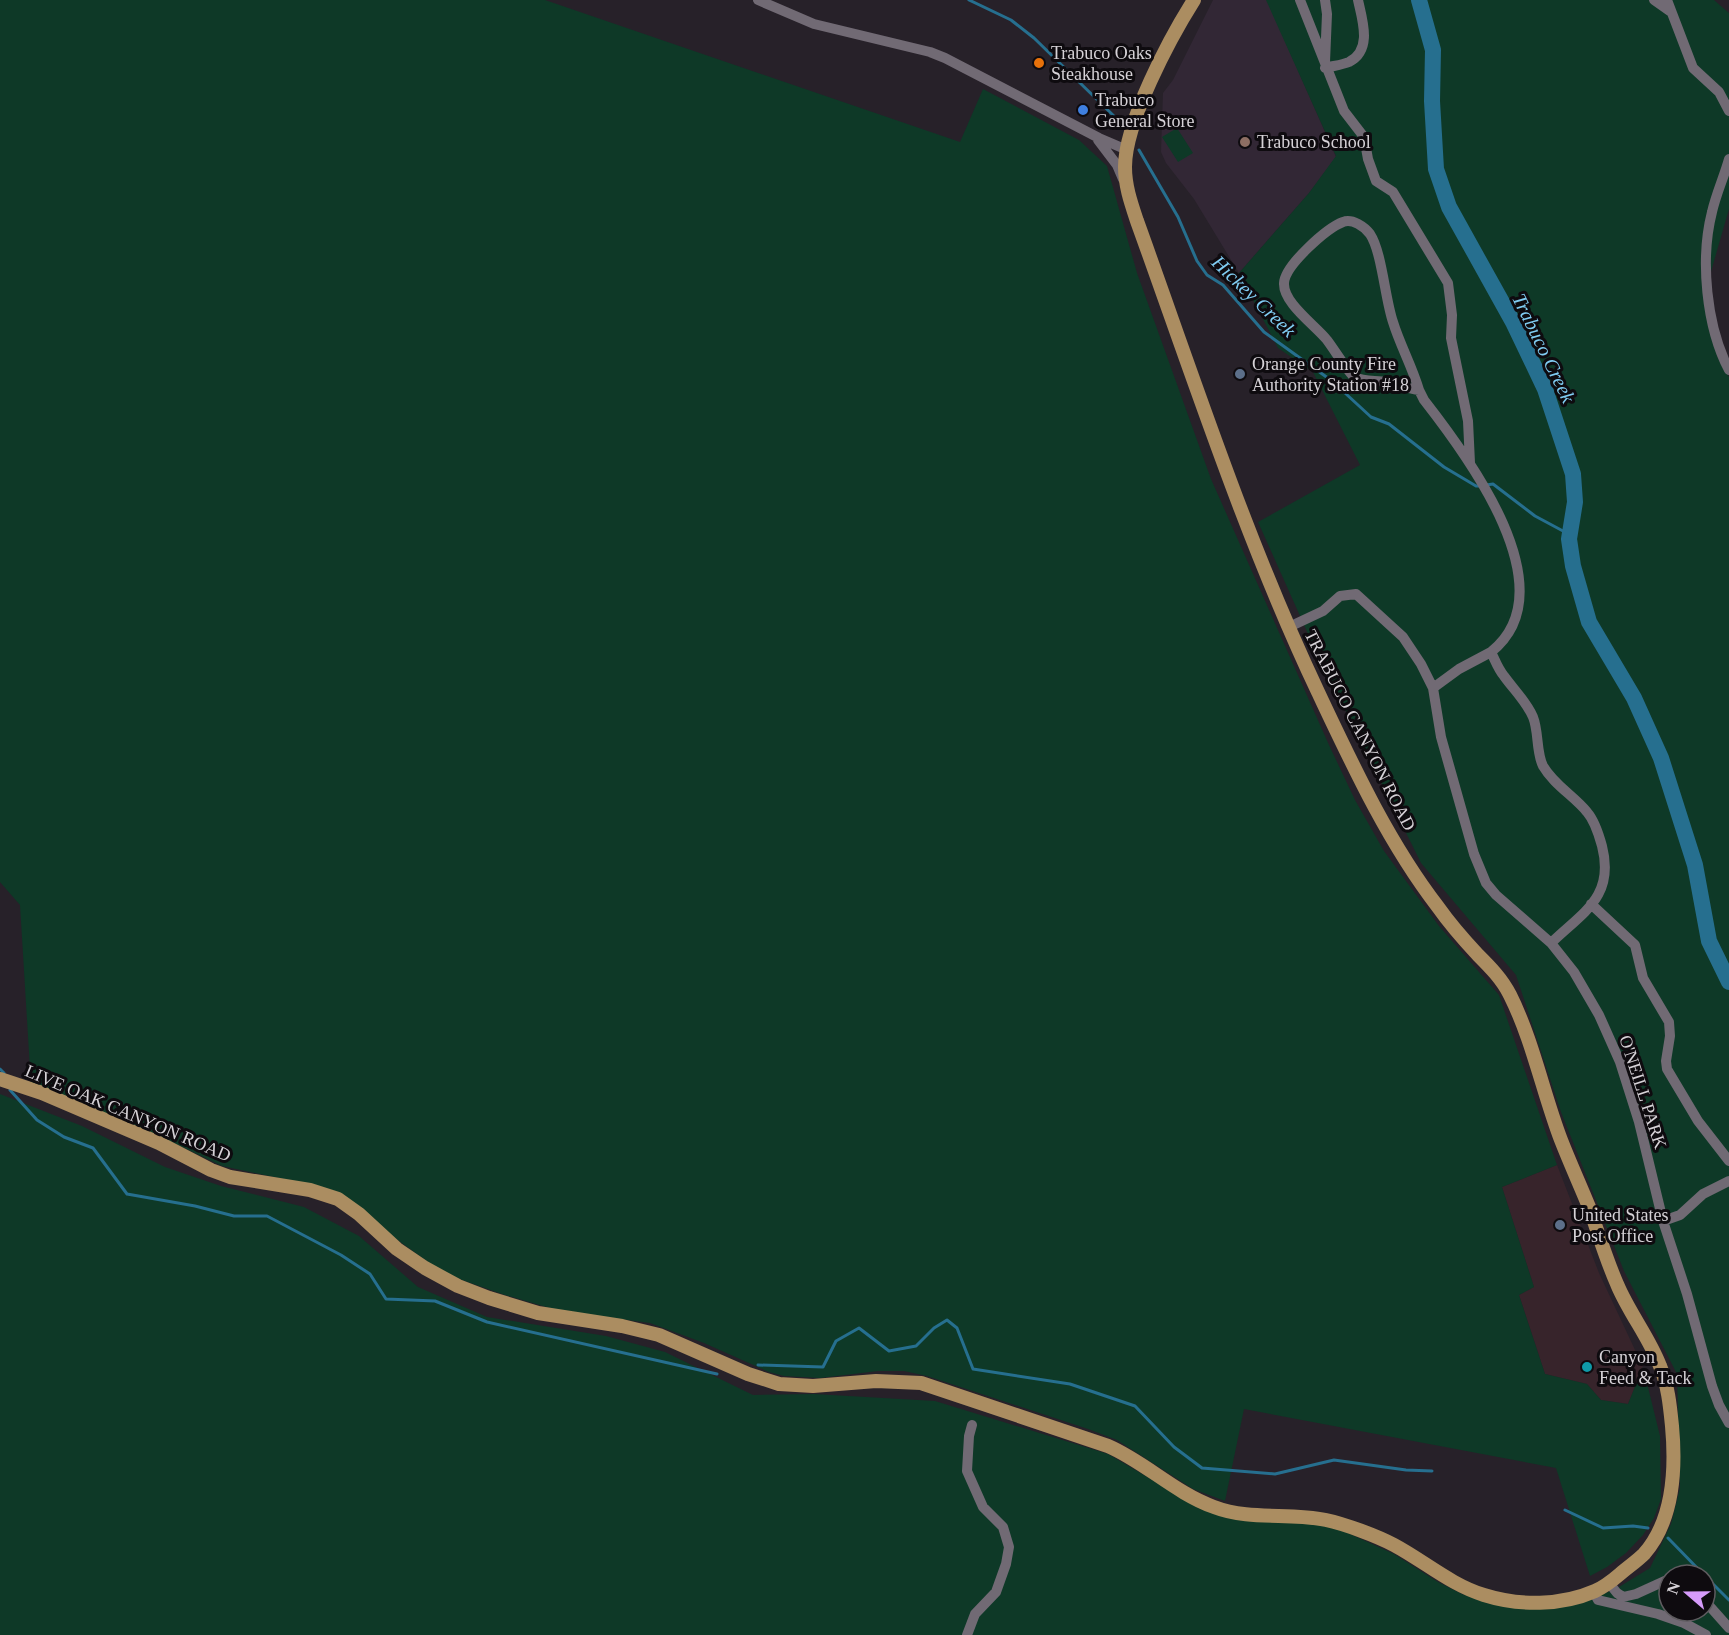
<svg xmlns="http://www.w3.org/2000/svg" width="1729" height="1635" font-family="'Times New Roman',serif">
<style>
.commercial{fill:#37242b}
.built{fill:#322735}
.green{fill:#0e3927;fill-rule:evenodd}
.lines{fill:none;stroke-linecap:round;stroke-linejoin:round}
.stream{stroke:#266f8f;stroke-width:3}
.river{stroke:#266f8f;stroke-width:16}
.minor{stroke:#716a74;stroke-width:10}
.major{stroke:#ab8d61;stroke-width:14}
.food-dot{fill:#e8710a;stroke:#0e0b0f;stroke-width:2}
.shop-dot{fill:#3f7fe0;stroke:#0e0b0f;stroke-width:2}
.education-dot{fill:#8d6e63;stroke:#0e0b0f;stroke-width:2}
.service-dot{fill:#5c6f8a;stroke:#0e0b0f;stroke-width:2}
.culture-dot{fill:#0f9aa8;stroke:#0e0b0f;stroke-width:2}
.labels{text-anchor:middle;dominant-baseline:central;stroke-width:6;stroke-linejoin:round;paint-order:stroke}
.poi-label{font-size:18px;fill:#d6d2d7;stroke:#0e0b0f;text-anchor:start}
.street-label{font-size:18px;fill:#d6d2d7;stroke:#0e0b0f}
.water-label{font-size:20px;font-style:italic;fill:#80cdf3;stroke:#0e0b0f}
</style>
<rect width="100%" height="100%" fill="#272129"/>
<path class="commercial" d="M1557 1165 1599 1273 1643 1367 1628 1404 1601 1400 1587 1384 1545 1374 1519 1295 1534 1287 1502 1187Z"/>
<path class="built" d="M1213 0H1267L1336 157 1309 193 1239 273 1194 199 1166 163 1161 152 1163 93 1173 80Z"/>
<path class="green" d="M0 0H545L960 142 983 89 1079 140 1107 166 1137 273 1211 479 1329 745 1355 800 1384 851 1439 926 1499 995 1557 1165 1502 1187 1534 1287 1519 1295 1545 1374 1587 1384 1601 1400 1628 1404 1643 1367 1660 1436 1661 1499 1654 1518 1643 1535 1626 1553 1607 1567 1590 1576 1556 1468 1244 1409 1225 1501 1193 1489 1117 1440 1088 1429 927 1376 904 1371H878L820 1378 784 1376 769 1372 704 1343 650 1323 560 1311 505 1295 459 1279 435 1267 392 1236 363 1210 288 1180 222 1166 153 1133 31 1085 20 905 0 882Z
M1266 0H1714L1729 13V209L1708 282 1717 356 1729 377V1635H0V1094L82 1126 165 1167 221 1186 304 1207 359 1236 418 1287 487 1317 606 1336 665 1352 753 1395 814 1394 935 1401 1108 1454 1190 1502 1320 1524 1339 1529 1394 1554 1438 1582 1462 1594 1490 1604 1577 1603 1614 1590 1650 1568 1671 1524 1680 1488 1677 1374 1624 1271 1561 1112 1516 975 1421 863 1313 645 1258 522 1360 465 1313 372 1278 348 1239 273 1309 193 1336 156ZM1669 1575H1705V1611H1669Z
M1177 128 1193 153 1178 162 1162 137Z"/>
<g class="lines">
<path class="stream" d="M969 0 1011 20 1034 38 1118 120
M1139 150 1178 217 1197 261 1207 275 1223 285 1264 332 1332 381 1371 417 1389 424 1444 467 1476 486H1479
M1486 485 1493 484 1535 516 1563 531 1569 539
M0 1069 4 1073
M10 1090 37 1120 64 1137 93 1148 127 1194 195 1206 234 1216H267L341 1255 370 1274 386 1299 435 1301 487 1322 717 1374
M758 1365 823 1367 836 1341 859 1328 889 1351 916 1346 934 1328 947 1320 957 1328 973 1369 1070 1384 1135 1406 1174 1447 1202 1468 1275 1474 1334 1460 1406 1470 1432 1471
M1565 1510 1603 1528 1633 1526 1648 1528
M1668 1538 1704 1575
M1705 1576 1729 1600"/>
<path class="river" d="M1419 0 1433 50 1432 101 1436 169 1449 207 1513 322 1545 389 1573 474 1575 502 1569 539 1573 566 1589 622 1634 698 1661 758 1695 865 1709 941 1729 982"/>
<path class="minor" d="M758 0 814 24 930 52 945 58 1099 138 1127 150
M1300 0 1344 111 1364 137 1368 159 1376 181 1393 192 1448 283 1452 315 1451 338 1468 421 1470 463
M1325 0 1327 14 1325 62
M1654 0 1671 12
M1667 0 1693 68 1719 92 1729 111
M1325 68C1332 66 1342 65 1349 62 1373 50 1362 19 1358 0
M1098 140 1117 165 1123 179
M1729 159C1724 177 1716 194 1712 212 1700 259 1706 326 1729 370
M1419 390C1408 389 1398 384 1387 382 1375 380 1365 382 1354 377 1343 365 1336 352 1327 340 1315 325 1283 303 1284 283 1285 265 1327 228 1343 222 1352 218 1365 227 1370 234 1382 252 1385 299 1393 322 1400 345 1412 366 1419 390L1424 400C1467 455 1569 590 1491 652 1495 660 1498 669 1504 676 1514 690 1526 701 1533 717 1539 732 1536 752 1543 766 1554 785 1574 796 1587 812 1595 821 1599 835 1602 846 1615 897 1583 912 1551 943
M1289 627 1323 611 1340 596 1356 594 1403 637 1421 664 1433 688 1441 737 1474 854 1486 883 1496 895 1551 943 1574 972 1599 1015 1620 1062 1639 1122 1663 1221 1687 1294 1712 1386 1719 1405 1729 1423
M1433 688 1459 669 1491 652
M1591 904 1635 945 1643 978 1669 1022 1670 1036 1666 1061 1667 1069 1698 1121 1729 1161
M1663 1221 1680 1215 1703 1194 1729 1181
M1609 1583 1617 1593 1623 1597 1636 1594 1669 1579
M1594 1592 1598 1600 1658 1614 1684 1623 1706 1635
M1705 1601 1729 1628
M967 1635 975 1614 996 1592 1006 1564 1009 1547 1003 1527 983 1507 967 1471 969 1436 972 1425"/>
<path class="major" d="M0 1079 42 1093 159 1143 211 1170 230 1177 310 1190 338 1199 359 1214 397 1249 425 1268 458 1286 489 1298 538 1313 622 1326 659 1335 748 1374 779 1384 813 1386 876 1381 921 1383 1108 1446C1145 1462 1175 1493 1214 1507 1250 1521 1290 1512 1326 1520 1345 1524 1377 1536 1394 1545 1424 1561 1451 1585 1484 1595 1519 1606 1561 1606 1595 1591 1604 1587 1613 1580 1620 1574 1628 1567 1637 1561 1644 1554 1674 1520 1676 1469 1672 1426 1670 1406 1668 1385 1660 1366 1649 1337 1629 1313 1617 1284 1606 1259 1598 1232 1589 1207 1580 1185 1570 1163 1561 1140 1543 1093 1533 1041 1510 995 1502 979 1490 967 1478 955 1464 940 1450 924 1438 907 1388 842 1353 766 1318 692 1246 540 1194 379 1137 221 1131 203 1125 186 1125 167 1125 122 1170 38 1194 0"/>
</g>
<circle class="food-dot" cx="1039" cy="63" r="6"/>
<circle class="shop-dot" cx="1083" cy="110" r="6"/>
<circle class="education-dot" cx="1245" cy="142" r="6"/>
<g class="service-dot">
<circle cx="1240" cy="374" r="6"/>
<circle cx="1560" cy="1225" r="6"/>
</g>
<circle class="culture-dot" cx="1587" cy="1367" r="6"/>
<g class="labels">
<g class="poi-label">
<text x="1051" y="53">Trabuco Oaks<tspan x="1051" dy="21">Steakhouse</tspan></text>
<text x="1095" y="100">Trabuco<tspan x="1095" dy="21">General Store</tspan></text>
<text x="1257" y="142">Trabuco School</text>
<text x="1252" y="364">Orange County Fire<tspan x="1252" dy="21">Authority Station #18</tspan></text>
<text x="1572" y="1215">United States<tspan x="1572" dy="21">Post Office</tspan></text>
<text x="1599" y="1357">Canyon<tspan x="1599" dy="21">Feed &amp; Tack</tspan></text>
</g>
<g class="street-label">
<text transform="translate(1360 730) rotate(63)">TRABUCO CANYON ROAD</text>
<text transform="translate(1643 1092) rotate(72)">O'NEILL PARK</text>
<text transform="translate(128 1113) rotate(23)">LIVE OAK CANYON ROAD</text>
</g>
<g class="water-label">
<text transform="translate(1254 296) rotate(44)">Hickey Creek</text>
<text transform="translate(1544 348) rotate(64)">Trabuco Creek</text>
</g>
</g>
<g transform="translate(1687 1593) rotate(290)"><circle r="28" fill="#0e0b0f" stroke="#5e5b5f" stroke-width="1.5"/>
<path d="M0-4.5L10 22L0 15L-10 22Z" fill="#d69bfa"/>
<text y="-9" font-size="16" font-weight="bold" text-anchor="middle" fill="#d6d2d7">N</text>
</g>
</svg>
